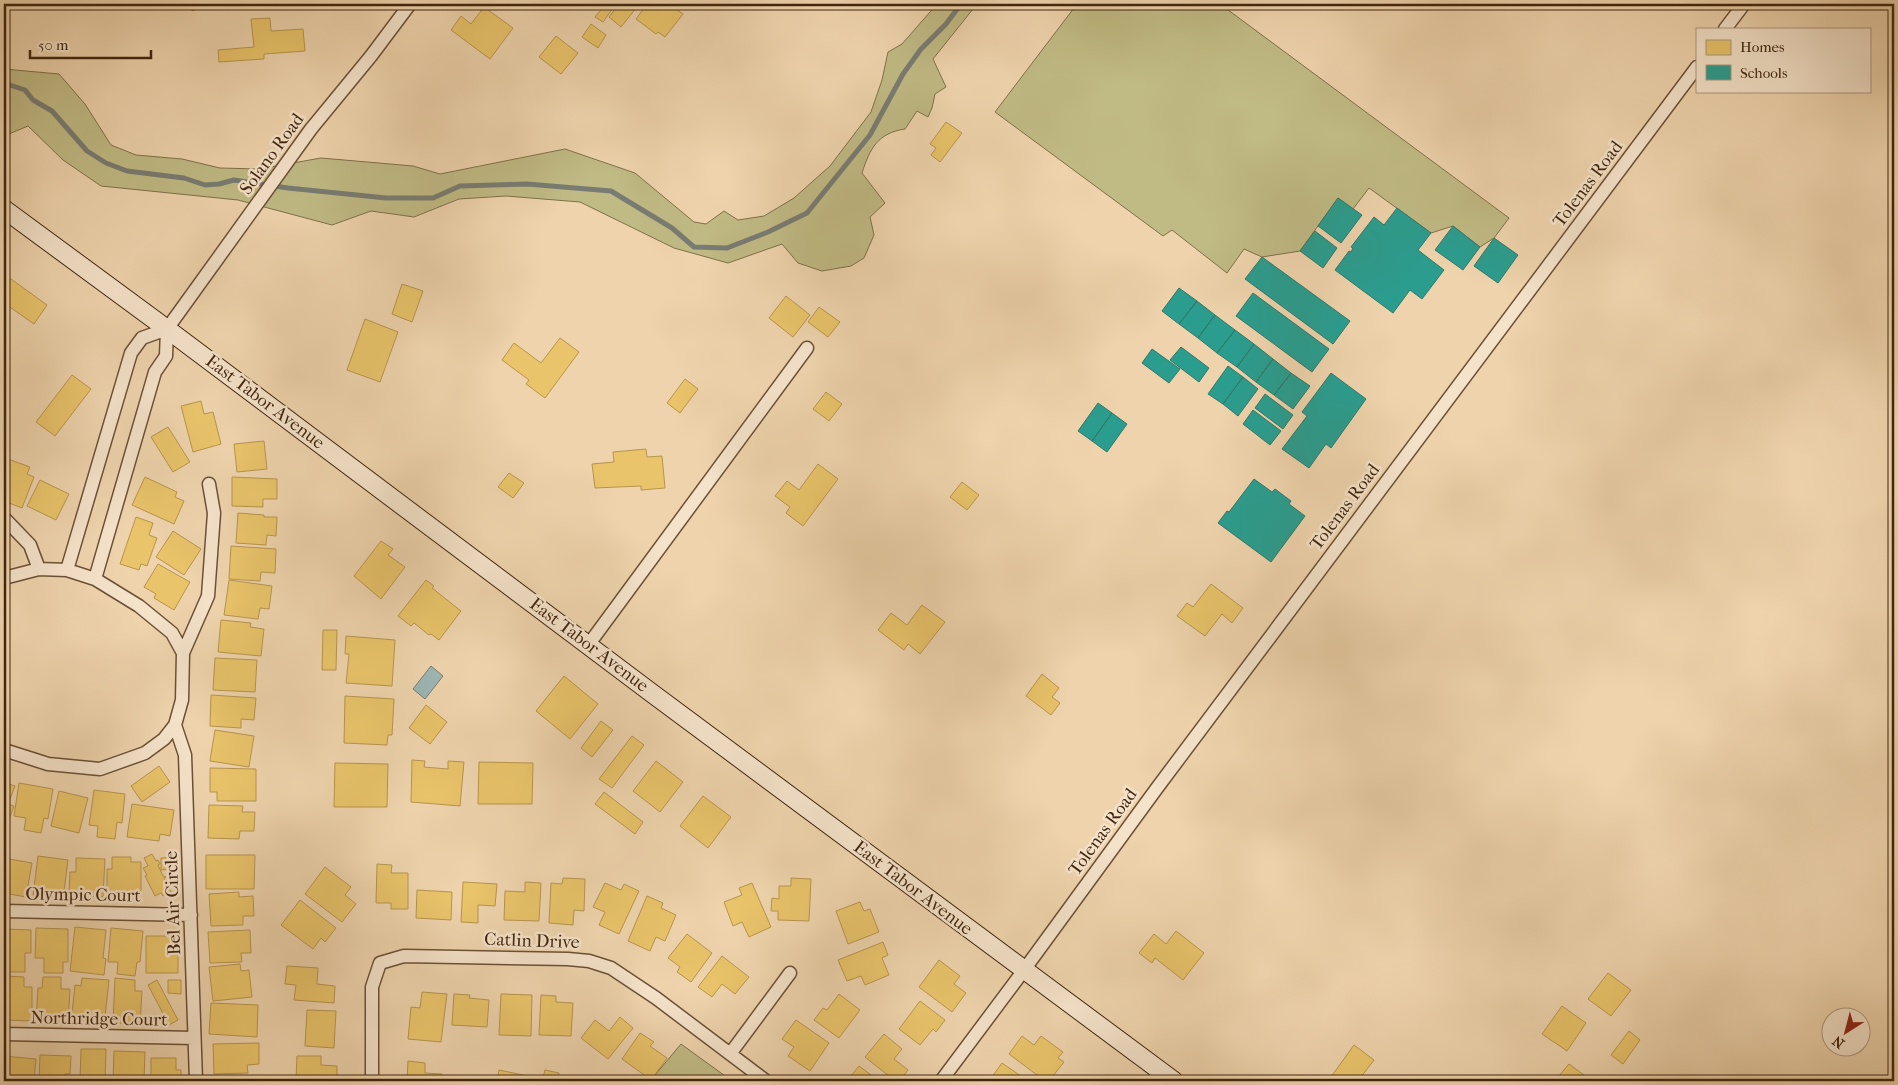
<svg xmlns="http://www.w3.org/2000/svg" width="1898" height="1085" font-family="'IM FELL French Canon',serif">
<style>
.green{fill:#c0ba84;stroke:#807049}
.water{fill:#9db6b4;stroke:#787c72}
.homes{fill:#e9c46a;stroke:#b7954e}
.schools{fill:#2a9d8f;stroke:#317968}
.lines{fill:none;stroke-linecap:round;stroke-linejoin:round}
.stream{stroke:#787c72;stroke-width:5}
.minor-casing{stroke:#6c5136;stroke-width:15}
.secondary-casing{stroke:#41260e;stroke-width:20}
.minor{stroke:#f4e2c9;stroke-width:12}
.secondary{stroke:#f4e2c9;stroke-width:18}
.labels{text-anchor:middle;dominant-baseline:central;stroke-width:5;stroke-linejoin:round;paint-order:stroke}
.street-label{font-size:18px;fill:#41260e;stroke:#f4e2c9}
</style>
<rect width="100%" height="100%" fill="#eed3ac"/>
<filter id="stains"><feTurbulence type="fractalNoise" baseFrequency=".004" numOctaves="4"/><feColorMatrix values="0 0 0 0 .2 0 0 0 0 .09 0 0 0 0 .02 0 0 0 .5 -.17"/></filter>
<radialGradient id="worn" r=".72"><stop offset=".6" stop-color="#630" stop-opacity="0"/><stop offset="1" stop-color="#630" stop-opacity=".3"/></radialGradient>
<path class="green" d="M937 4H977L933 59 946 87 935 94 932 108 928 117 917 111 905 129C878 133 870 148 862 173L885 203 870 217 874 235 864 258 851 266 822 271 798 263 782 244 728 263 674 248 580 202 506 196 459 199 414 217 371 211 332 225 238 200 101 186 63 160 28 126 4 136V69L59 74 85 104 111 145 136 155 182 159 220 168 259 169 321 158 413 166 440 174 565 149 635 173 694 222 706 224 724 211 738 220 764 216 794 198 830 166 871 112 882 80 888 52 902 44Z
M1077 4H1220L1509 218 1494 238 1480 247 1453 226 1431 233 1369 188 1353 209 1338 198 1300 251 1262 257 1244 249 1227 273 1172 230 1163 236 995 112Z
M681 1044 732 1081H650Z"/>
<path class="water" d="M431 666 443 676 425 699 413 689Z"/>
<path class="homes" d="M189 4H210L192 11Z
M606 4 613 8 603 22 595 17Z
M619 4H633L637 7 621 27 609 17Z
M647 4H669L683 14 665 37 658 32 656 34 636 19Z
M484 7 513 28 490 59 451 30 461 16 471 24Z
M270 18 271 31 303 29 305 51 264 54V59L219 62 218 50 254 47 251 19Z
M591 24 606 35 598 48 582 37Z
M556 36 578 53 561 74 539 57Z
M946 122 962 133 940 162 931 155 936 148 930 144Z
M4 274 47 305 34 324 4 303Z
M402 284 423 291 412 322 392 314Z
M786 296 810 315 793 337 769 318Z
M819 307 840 322 828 337 808 322Z
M365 319 398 332 380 382 347 370Z
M560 338 579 352 545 398 526 384 529 380 502 360 514 343 541 363Z
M72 375 91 389 55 436 36 422Z
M685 379 698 389 680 413 667 403Z
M826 392 842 404 829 421 813 409Z
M201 401 204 414 213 412 221 444 193 452 181 406Z
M168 427 190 462 173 472 151 437Z
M264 441 267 469 237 472 234 444Z
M646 449 647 457 662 456 665 488 641 490V486L595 488 592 464 614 462 613 452Z
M8 459 30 467 27 474 34 477 22 508 4 501V469Z
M818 464 838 479 803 526 786 513 790 507 775 496 787 481 799 490Z
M509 473 524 483 513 498 498 487Z
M145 477 177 492 175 497 184 501 174 524 132 505Z
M232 477 277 479V499H263V507L232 506Z
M40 480 69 494 56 520 27 506Z
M962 482 979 495 967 510 950 497Z
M238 513 264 515V517H277L276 536 267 535 266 545 236 543Z
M136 517 153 523 149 535 157 538 147 566 141 564 139 570 120 564Z
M173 531 201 549 184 575 156 557Z
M381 541 393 549 388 555 405 567 381 599 354 576Z
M231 546 276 549 275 573 261 572 260 581 229 579Z
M158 564 190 582 174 610 154 598 156 594 144 587Z
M229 580 272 586 269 609 260 608 258 619 224 615Z
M426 580 434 586 432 588 461 611 439 640 431 634 429 635 414 623 411 626 398 616Z
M1211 584 1243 608 1232 623 1222 614 1205 636 1177 616 1187 603 1193 607Z
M922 605 945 622 920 654 908 644 904 650 878 630 891 613 907 625Z
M221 620 251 623 250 627 264 629 261 656 218 652Z
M323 630H337L336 670H322Z
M346 636 395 640 392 686 346 683 349 654H345Z
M215 658 257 660 255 692 213 690Z
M1042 674 1059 688 1052 697 1060 703 1051 715 1026 696Z
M564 676 598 704 570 739 536 711Z
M211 695 256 698 254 720 241 719V728L210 726Z
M345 696 394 699 392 735H388L387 745 344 743Z
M426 705 447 722 430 744 409 728Z
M601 721 613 730 592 757 581 748Z
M215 730 254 736 249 767 210 761Z
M632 736 644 745 612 788 599 779Z
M412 760 425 761 424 767 448 769V761L464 762 460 806 411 802Z
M656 761 683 782 660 812 633 791Z
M479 762 533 763 532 804H478Z
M335 763 388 764 387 807H334Z
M159 766 170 782 142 802 131 786Z
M210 768 256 769V801H217V792H210Z
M4 782 15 786 8 804 14 806 8 822 4 821Z
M19 783 53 789 48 819 44 818 41 833 24 830 26 818 14 816Z
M94 790 125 794 122 823 117 822 115 839 97 837 98 826 89 825Z
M59 791 88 798 79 833 51 826Z
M604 792 643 822 635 834 595 804Z
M703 796 731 817 708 848 680 826Z
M132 804 174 810 170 836 160 834 159 841 127 837Z
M209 805 243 806 242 812H255L254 831H240L239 839 208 838Z
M152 854 156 861 158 860 160 864 158 865 163 876 166 877 164 878 167 884 169 883 171 887 169 888 171 892 163 896 161 893 155 896 145 876 147 875 143 868 148 866 144 858Z
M206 855H255L254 889H206Z
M38 856 68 860 63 899 33 895Z
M112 857H131V862H141V893H107V869H112Z
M174 857 175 869 161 870V858Z
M4 858 32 863 26 897 4 893Z
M76 858 105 859 103 897 69 895 70 872H76Z
M377 864 392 865 391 873H408V909H391V903H376Z
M325 867 351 887 345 895 356 904 342 922 305 894Z
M563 878 585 879 584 911 574 910 573 925 549 923 551 883 562 884Z
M791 878 811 879 809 921 778 920V911H771L772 898 779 899V886H791Z
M463 882 497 884 495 906 478 905V923L461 922Z
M525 882 541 883 539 921 504 920 505 891 525 892Z
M605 883 621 890 624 884 639 891 619 934 599 925 605 912 593 907Z
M752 883 771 927 749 937 742 922 733 926 724 902 742 895 739 888Z
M417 890 452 892 451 920 416 918Z
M239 892V897L253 896 254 916H243V925L211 926 209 894Z
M647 896 663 903 661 908 676 915 665 941 656 937 650 951 628 941Z
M300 900 336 928 325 942 321 938 313 949 281 925Z
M860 902 864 911 870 909 879 932 848 944 836 911Z
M75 927 106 930 103 958 106 959 104 975 70 971Z
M36 928 68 929V962H63V973H44V958H35Z
M111 928 143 931 140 962H137L135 976 117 974 118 962H108Z
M4 929 31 930V953H25V972H6L7 960H4Z
M250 930 251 953H241L242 962 210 963 208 932Z
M1176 931 1204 953 1183 980 1155 958 1152 963 1139 953 1154 934 1166 944Z
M687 934 712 953 691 982 677 972 680 967 668 958Z
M146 936H170V955H178V973H146Z
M883 942 888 955 882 958 889 975 865 985 861 976 847 981 838 960Z
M722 956 749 977 735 994 722 984 712 997 698 987Z
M939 960 960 976 954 984 966 993 952 1012 919 987Z
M240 964 241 971 249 970 252 997 213 1001 209 967Z
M287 966 318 968 317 984 335 986 334 1003 294 1000 296 985 285 984Z
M1608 973 1631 990 1611 1016 1588 999Z
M6 976 24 977V987H32V1021L5 1020Z
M43 977H61V989H70L68 1023 36 1022 38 988H42Z
M82 978 109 980 104 1026 71 1022 75 985 81 986Z
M115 978 135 980V991H142L140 1024 113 1023Z
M157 980 178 1020 169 1025 148 985Z
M168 980H181V994L168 993Z
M422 992 447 994 441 1042 408 1039 411 1007 420 1008Z
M454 994 470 995 469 998 489 1000 487 1027 452 1025Z
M501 994 532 995 531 1036 499 1035Z
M839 994 860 1010 839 1038 814 1020 823 1008 827 1010Z
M541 995 556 996V1002L573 1003 571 1036 539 1035Z
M920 1001 945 1020 936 1032 933 1029 920 1045 899 1029Z
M211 1003 258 1005 257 1037 209 1034Z
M1562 1006 1586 1023 1567 1051 1542 1034Z
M307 1010 336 1011 334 1048 305 1046Z
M620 1017 633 1028 608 1059 581 1038 595 1020 609 1031Z
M796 1020 829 1043 810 1071 788 1056 794 1047 782 1039Z
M1629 1031 1640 1040 1623 1064 1611 1055Z
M640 1033 654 1042 650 1046 667 1058 651 1080 622 1059Z
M884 1034 902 1049 894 1059 908 1070 899 1081H895L865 1057Z
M1022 1036 1034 1045 1041 1036 1063 1052 1058 1058 1064 1062 1049 1081H1045L1009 1054Z
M259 1043V1064L247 1065 248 1073 214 1074 213 1044Z
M1354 1045 1374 1060 1358 1081H1328Z
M81 1049H106L105 1081H80Z
M114 1051 145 1052 144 1081H113Z
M40 1055 71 1056 70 1074H65L64 1081H39Z
M4 1056 36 1059 34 1081H4Z
M297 1056H321V1065L337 1066V1081H296Z
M151 1058H176V1070H181V1081H151Z
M408 1061 425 1063V1073L442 1074V1081H407Z
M1002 1063 1028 1081H989Z
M1569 1064 1592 1081H1561L1557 1078Z
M859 1066 879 1081H847Z
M499 1070 533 1077V1081H497Z
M545 1070 559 1073 558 1078 576 1081H542Z"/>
<path class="schools" d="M1338 198 1362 215 1341 243 1318 226Z
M1397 208 1431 233 1418 250 1444 270 1422 299 1410 290 1393 313 1335 270 1349 251 1351 252 1353 248 1351 247 1374 217 1384 225Z
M1453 226 1480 247 1463 270 1435 250Z
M1315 231 1337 248 1323 268 1300 251Z
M1494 238 1518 255 1498 283 1474 266Z
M1262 257 1350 321 1333 344 1245 279Z
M1179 288 1197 301 1179 324 1162 311Z
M1253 293 1329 349 1312 372 1236 316Z
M1197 301 1215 315 1198 338 1179 324Z
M1215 315 1235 330 1217 353 1198 338Z
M1235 330 1254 344 1237 367 1217 353Z
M1254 344 1273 359 1256 382 1237 367Z
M1181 347 1209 368 1199 382 1170 360Z
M1152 349 1180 369 1169 383 1142 363Z
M1273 359 1291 373 1274 395 1256 382Z
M1228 366 1243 377 1223 404 1208 394Z
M1291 373 1310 386 1293 409 1274 395Z
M1331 373 1366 399 1331 448 1326 444 1309 468 1282 449 1307 416 1302 412Z
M1243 377 1258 389 1238 416 1223 404Z
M1265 394 1293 415 1283 429 1255 408Z
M1098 403 1112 413 1092 441 1078 431Z
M1253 410 1281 431 1270 445 1243 424Z
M1112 413 1127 424 1107 452 1092 441Z
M1254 479 1272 492 1275 489 1291 501 1289 504 1305 516 1271 562 1218 523 1227 511 1229 512Z"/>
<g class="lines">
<path class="stream" d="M4 90 10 85 25 90 33 100 52 111 87 151 106 163 127 171 184 178 205 185 219 184 234 180 288 188 386 198H433L460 186 527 184 611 191 672 228 694 247 727 248 768 232 807 213 870 135 903 74 921 49 946 24 961 4"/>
<defs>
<path id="minor" d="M1725 29 1744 4
M167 329 311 129 371 56 410 4
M4 518 30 545 39 569
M67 570 131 353 142 338 167 329
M4 578 39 569 67 570 95 579 139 606 172 633 183 653 182 700 175 725 164 739 145 753 100 769 48 764 4 750
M95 579 155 372 166 356 167 329
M589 644 807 348
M183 653 208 596 214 513 209 484
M175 725 185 755 196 1081
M4 911 191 915
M4 1034 194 1038
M730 1054 790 973
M372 1081V987L380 963 404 956 568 959 589 961 611 968 656 998 766 1081
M941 1081 1024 970 1157 788 1697 67"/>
<path id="secondary" d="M4 209 167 329 653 694 1174 1081"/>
</defs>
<use href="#minor" class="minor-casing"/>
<use href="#secondary" class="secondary-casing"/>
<use href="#minor" class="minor"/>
<use href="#secondary" class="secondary"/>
</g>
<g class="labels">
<g class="street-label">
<text transform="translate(272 154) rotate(-54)">Solano Road</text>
<text transform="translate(1588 184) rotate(-53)">Tolenas Road</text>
<text transform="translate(265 402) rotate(37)">East Tabor Avenue</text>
<text transform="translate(1345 507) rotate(-53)">Tolenas Road</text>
<text transform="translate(589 645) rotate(37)">East Tabor Avenue</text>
<text transform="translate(1103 832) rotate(-54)">Tolenas Road</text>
<text transform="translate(913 888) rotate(37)">East Tabor Avenue</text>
<text transform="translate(83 895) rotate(1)">Olympic Court</text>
<text transform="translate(173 903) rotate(-92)">Bel Air Circle</text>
<text transform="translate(532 941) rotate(2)">Catlin Drive</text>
<text transform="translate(99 1019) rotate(1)">Northridge Court</text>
</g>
</g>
<rect width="1898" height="1085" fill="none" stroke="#eed3ac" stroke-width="20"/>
<rect x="5" y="5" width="1888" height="1075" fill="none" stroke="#41260e" stroke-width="2.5"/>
<rect x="10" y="10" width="1878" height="1065" fill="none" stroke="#41260e"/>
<rect x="1696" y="28" width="175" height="65" fill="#f4e2c9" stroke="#ac977e"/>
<rect x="1706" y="40" width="25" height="15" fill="#e9c46a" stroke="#ac977e"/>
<text x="1740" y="52" font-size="15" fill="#41260e">Homes</text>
<rect x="1706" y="65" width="25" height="15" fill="#2a9d8f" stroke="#ac977e"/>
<text x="1740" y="78" font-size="15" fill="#41260e">Schools</text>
<g transform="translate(1846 1032) rotate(216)"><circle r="24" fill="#f4e2c9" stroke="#ac977e"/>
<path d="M0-4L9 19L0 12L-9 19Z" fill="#8f2418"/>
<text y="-8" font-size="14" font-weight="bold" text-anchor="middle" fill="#41260e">N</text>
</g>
<path d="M30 50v8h121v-8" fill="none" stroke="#41260e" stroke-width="2.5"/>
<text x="38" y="50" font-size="15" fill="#41260e" stroke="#f4e2c9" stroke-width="4" paint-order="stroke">50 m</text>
<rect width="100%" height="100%" filter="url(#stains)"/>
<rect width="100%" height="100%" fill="url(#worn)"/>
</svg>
